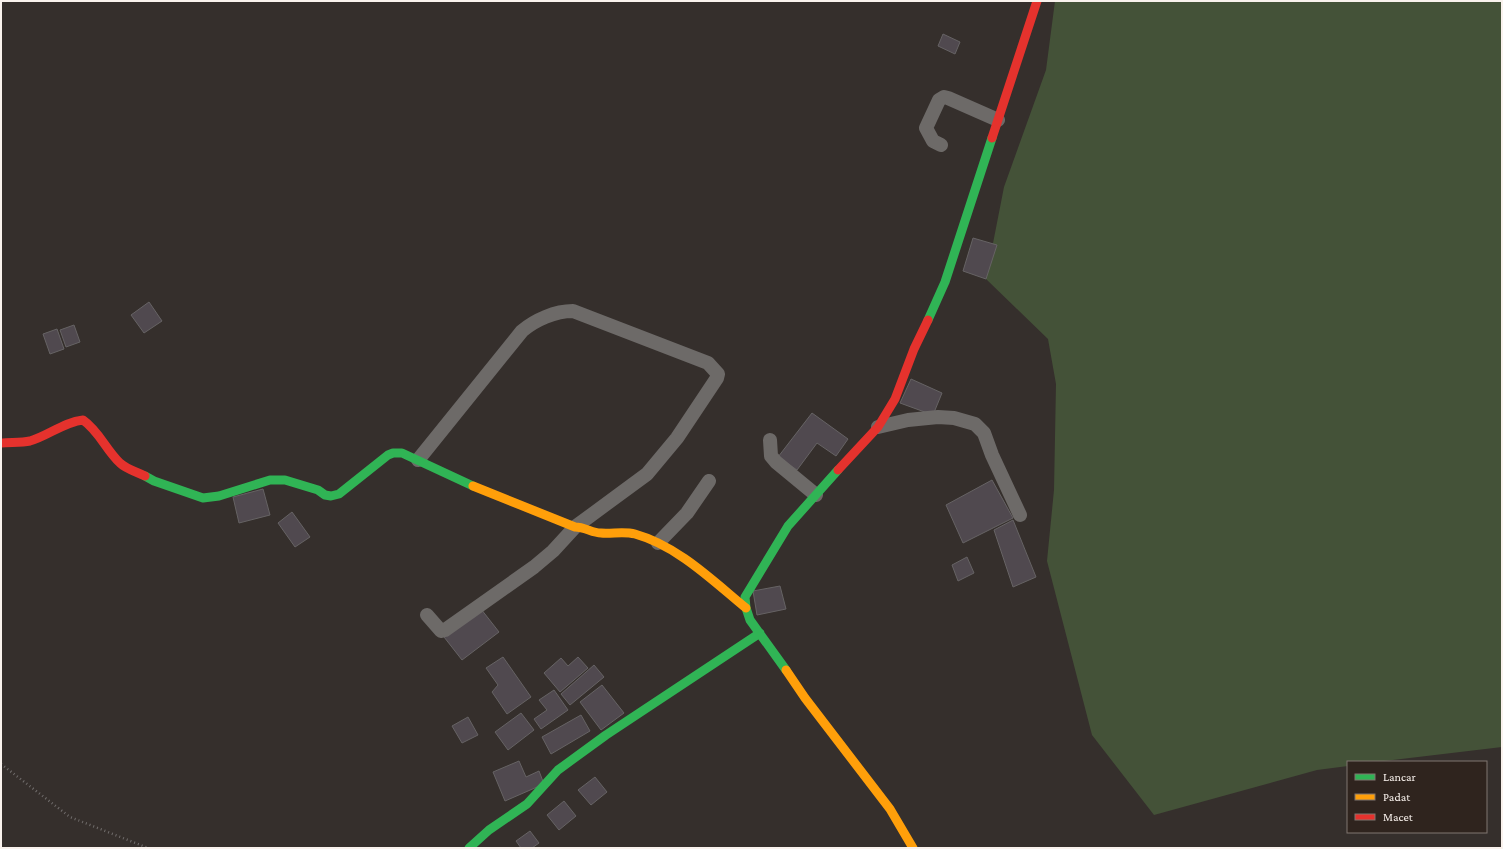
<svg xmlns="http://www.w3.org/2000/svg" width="1503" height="849" font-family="'Crimson Pro',serif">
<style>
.green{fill:#445238}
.building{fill:#50494f;stroke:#666364}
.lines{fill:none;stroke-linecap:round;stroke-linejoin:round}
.path{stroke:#716d6c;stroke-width:2.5;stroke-dasharray:1 3;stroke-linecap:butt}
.street{stroke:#6d6a68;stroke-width:14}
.fast{stroke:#30b455;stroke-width:9}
.slow{stroke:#ff9f0a;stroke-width:9}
.jam{stroke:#e5322d;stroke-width:9}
</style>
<rect width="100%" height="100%" fill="#352f2c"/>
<path class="green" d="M1055 1H1502V747L1376 762H1348V766L1317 770 1154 815 1092 735 1047 561 1054 490 1056 384 1048 339 986 279 1004 187 1046 70Z"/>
<path class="building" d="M943 34 960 42 955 54 938 46Z
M973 238 997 245 986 279 963 271Z
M149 302 162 321 144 333 131 315Z
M74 325 80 342 66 347 60 330Z
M57 329 64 349 50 354 43 334Z
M911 379 942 393 933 415 900 403Z
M812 413 848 439 836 456 817 443 797 470 778 457Z
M992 480 1013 518 963 543 946 505Z
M263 489 270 515 239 523 233 497Z
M292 512 310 537 295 547 278 523Z
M1013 520 1036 577 1013 587 994 530Z
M967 557 974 573 958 581 952 565Z
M780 586 786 609 757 615 753 591Z
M481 609 499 632 462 660 444 637Z
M503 657 531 697 507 714 492 692 498 685 486 668Z
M578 657 588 668 560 692 544 673 561 658 568 666Z
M594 665 604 677 570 705 561 694Z
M602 685 624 713 601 730 580 702Z
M554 690 568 710 541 729 534 719 547 710 539 700Z
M521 713 534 730 508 750 495 732Z
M581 715 590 731 551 754 542 737Z
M468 717 478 735 462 743 452 726Z
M519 761 526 777 539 771 544 784 505 801 493 772Z
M595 777 607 792 591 805 578 790Z
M564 801 576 816 559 830 547 815Z
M530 831 539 843 532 848H521L516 841Z"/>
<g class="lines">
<path class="path" d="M1 764 70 817 148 848"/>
<path class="street" d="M941 145 933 141 926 128 939 100 944 97 948 98 998 120
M878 427 908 420 938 417 954 418 975 424 984 433 992 455 1020 515
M770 440 771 456 776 462 816 495
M418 460 522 331C535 320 555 311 573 311L708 363 718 374 717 378 677 438 647 474 575 527 553 551 534 567 445 630 441 631 427 615
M658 543 687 513 709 481"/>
<path class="fast" d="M928 320 945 282 992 138
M145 476 154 481 203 498 219 496 270 480H285L318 490 325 495 331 496 339 494 388 455 393 453H402L473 486
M786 670 750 620 746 608 745 597 788 526 838 470
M469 848 489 830 527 804 558 770 606 735 760 633"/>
<path class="slow" d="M473 486 575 527C585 527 592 533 601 533 612 534 624 531 635 534 678 546 713 581 746 608
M786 670 805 698 890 809 913 848"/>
<path class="jam" d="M992 138 1037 1
M1 443C10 442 21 443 30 441 48 436 64 422 83 420 99 431 106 450 120 463 126 469 137 472 145 476
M838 470 878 427 895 399 914 349 928 320"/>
</g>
<rect width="1503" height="849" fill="none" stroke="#f9f2ed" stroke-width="4"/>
<rect x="1347" y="761" width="140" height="72" fill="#2f241e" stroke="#807671"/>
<rect x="1355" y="774" width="20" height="6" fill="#30b455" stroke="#807671"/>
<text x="1383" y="781" font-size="12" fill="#f9f2ed">Lancar</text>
<rect x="1355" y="794" width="20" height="6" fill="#ff9f0a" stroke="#807671"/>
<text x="1383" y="801" font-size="12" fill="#f9f2ed">Padat</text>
<rect x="1355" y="814" width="20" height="6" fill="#e5322d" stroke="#807671"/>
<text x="1383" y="821" font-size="12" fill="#f9f2ed">Macet</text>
</svg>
